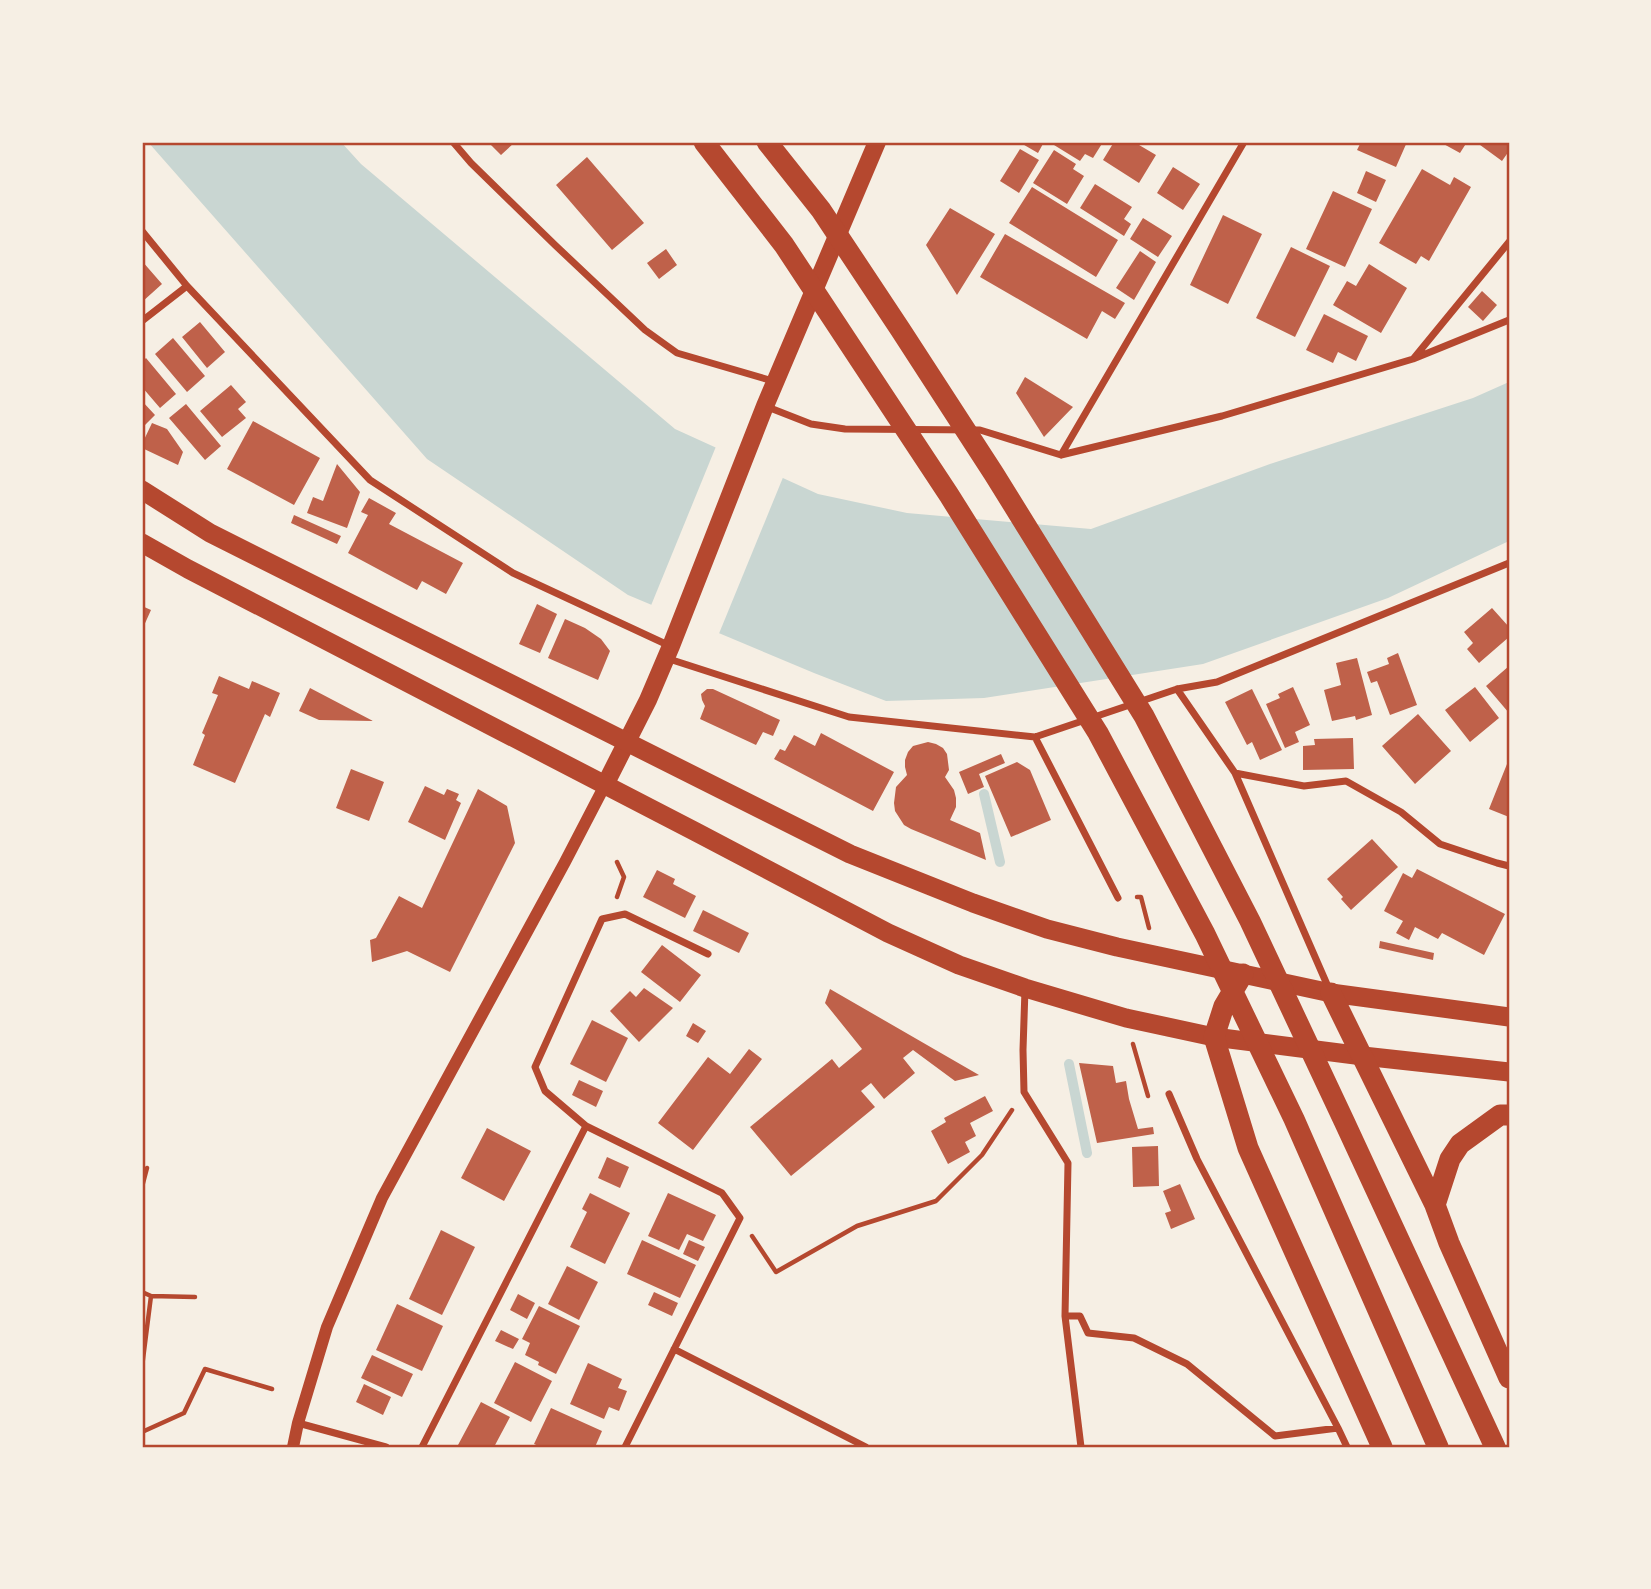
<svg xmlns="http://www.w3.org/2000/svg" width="1651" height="1589" font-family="Arial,sans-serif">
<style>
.water{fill:#c9d6d2}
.pier{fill:#f6efe4}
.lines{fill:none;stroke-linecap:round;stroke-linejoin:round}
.stream{stroke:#c9d6d2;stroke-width:10}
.building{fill:#bf614a}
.path{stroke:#b5482f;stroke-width:4.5}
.minor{stroke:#b5482f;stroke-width:7}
.tertiary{stroke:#b5482f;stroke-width:12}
.primary{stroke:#b5482f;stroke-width:18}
.trunk{stroke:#b5482f;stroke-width:19}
.motorway{stroke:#b5482f;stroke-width:21}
.neatline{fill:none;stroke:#b5482f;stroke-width:2.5}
</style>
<rect width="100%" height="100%" fill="#f6efe4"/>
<path class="water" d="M148 142H341L361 164 675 429 818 494 907 513 1091 529 1270 464 1473 398 1509 382V541L1388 598 1203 664 984 698 886 701 814 673 628 595 427 459Z"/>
<path class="pier" d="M717 444 784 475 718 636 650 608Z"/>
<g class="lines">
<path class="stream" d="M984 794 1000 862
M1069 1064 1087 1153"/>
</g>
<path class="building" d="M488 142H515L501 155Z
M1019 142H1044L1038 153Z
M1055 142H1103L1093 158 1085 154 1080 161 1054 145Z
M1114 142H1134L1156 155 1139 183 1103 160Z
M1361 142H1407L1396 167 1357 150Z
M1440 142H1467L1460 153Z
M1476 142H1509V151L1502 161Z
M1020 149 1039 160 1019 193 1000 181Z
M1054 150 1076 164 1073 169 1084 176 1067 204 1033 183Z
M587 157 644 223 612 250 556 185Z
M1173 167 1200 184 1183 210 1157 193Z
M1422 169 1450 185 1454 177 1471 187 1429 261 1421 256 1416 264 1379 243Z
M1366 171 1386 180 1376 202 1357 193Z
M1095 184 1132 207 1124 219 1131 224 1124 236 1080 208Z
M1032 187 1118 240 1096 277 1009 223Z
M1333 191 1372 209 1345 267 1306 249Z
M950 208 995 234 957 295 926 245Z
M1223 215 1262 234 1228 304 1190 285Z
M1143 218 1172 236 1158 257 1130 239Z
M1005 234 1125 303 1115 319 1102 311 1087 339 980 277Z
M1291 247 1330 266 1295 337 1256 318Z
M666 249 677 265 659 279 647 263Z
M1140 251 1156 262 1134 300 1116 288Z
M142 261 162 284 142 302Z
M1369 264 1407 288 1381 333 1333 305 1347 281 1356 286Z
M1482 291 1497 305 1483 321 1468 307Z
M1324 314 1368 336 1356 361 1338 352 1333 363 1306 350Z
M200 322 225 352 207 368 182 337Z
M173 338 205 376 187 392 155 354Z
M146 358 176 394 160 408 142 387V362Z
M1025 377 1073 407 1044 437 1016 393Z
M231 385 246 402 238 409 246 418 222 437 200 411Z
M142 401 155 415 142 428Z
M186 404 221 446 205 460 169 418Z
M253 421 320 458 294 505 227 469Z
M152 423 167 429 183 452 178 465 142 448V444Z
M337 464 360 492 347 528 307 513 313 497 323 501Z
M369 498 396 513 389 524 463 563 446 594 422 581 417 590 348 553 368 515 361 512Z
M294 515 341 536 337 544 291 523Z
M537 604 557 614 540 653 519 644Z
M142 606 151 610 142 630Z
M1492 608 1509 627V637L1479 663 1467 649 1473 643 1464 632Z
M565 619 585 628 601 639 610 651 598 680 548 658Z
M1398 653 1417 705 1390 715 1377 681 1371 683 1367 672 1389 664 1387 658Z
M1357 658 1372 715 1356 720 1355 716 1332 721 1324 690 1341 685 1336 663Z
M1509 666V713L1486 686Z
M219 676 249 689 252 681 280 693 270 717 265 714 235 783 193 765 205 735 202 733 218 695 212 693Z
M1293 687 1310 725 1295 732 1299 742 1285 748 1266 704 1280 698 1278 694Z
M1475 687 1499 718 1470 742 1445 710Z
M310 688 373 721 319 720 299 711Z
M707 689H713L780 720 773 736 763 732 756 745 700 719 705 706 702 700 701 694Z
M1252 689 1282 750 1260 760 1252 742 1247 745 1225 702Z
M1418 714 1451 751 1415 784 1382 746Z
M821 733 894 772 873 811 774 759 780 749 785 751 794 735 815 746Z
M1353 738 1354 769 1303 770V746L1315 745 1314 739Z
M928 742 936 744 943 748 947 754 949 770 945 777 954 790 956 798V807L950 820 980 833 986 860 911 829 904 825 895 811 894 803 896 787 907 775 905 767V760L908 752 913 746Z
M1001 754 1005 763 979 774 984 787 968 794 959 772Z
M1509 759V817L1489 809Z
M1017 762 1030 770 1051 820 1011 837 985 776Z
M351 769 384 782 369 821 336 808Z
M425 786 444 795 447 789 459 794 456 800 461 803 445 840 408 822Z
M478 789 507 806 515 843 450 972 407 951 372 962 370 940 376 938 399 896 422 908Z
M1372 839 1398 867 1351 910 1341 899 1343 897 1327 879Z
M1417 869 1505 914 1484 955 1442 933 1438 939 1415 927 1409 940 1396 933 1403 921 1384 911 1403 873 1412 878Z
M657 870 675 879 673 884 696 896 685 918 643 897Z
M703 910 749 933 739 953 693 931Z
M1380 941 1434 953 1433 960 1379 948Z
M662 945 701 975 680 1002 641 972Z
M644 988 673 1008 639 1042 610 1011 630 991 636 997Z
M830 989 979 1075 955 1081 913 1050 903 1058 915 1073 884 1099 871 1083 861 1091 875 1107 791 1176 750 1127 832 1059 839 1068 862 1049 825 1003Z
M592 1020 628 1038 606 1082 570 1064Z
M693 1023 706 1031 698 1043 686 1036Z
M749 1049 762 1059 693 1150 658 1123 708 1057 730 1074Z
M1079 1063 1113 1066 1116 1083 1126 1081 1129 1099 1138 1129 1153 1127 1154 1134 1097 1143Z
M579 1080 603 1091 596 1107 572 1095Z
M985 1096 993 1111 970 1123 976 1136 965 1142 970 1152 948 1164 931 1131 946 1122 944 1118Z
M487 1128 531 1151 504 1201 461 1178Z
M1158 1146 1159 1186 1133 1187 1132 1147Z
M607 1157 629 1167 620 1188 598 1178Z
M1180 1184 1195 1219 1171 1229 1165 1213 1171 1211 1163 1191Z
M590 1193 630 1213 605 1264 570 1247 587 1212 582 1209Z
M668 1193 716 1215 703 1241 687 1234 679 1250 648 1236Z
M441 1230 475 1247 442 1315 409 1299Z
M642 1240 696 1265 680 1298 627 1274Z
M689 1240 705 1247 698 1261 683 1254Z
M567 1266 598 1282 579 1320 548 1304Z
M654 1292 678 1303 672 1316 648 1305Z
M518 1294 535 1303 527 1319 510 1310Z
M397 1304 443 1326 422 1371 376 1350Z
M539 1306 580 1326 556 1374 538 1365 539 1362 525 1355 530 1343 522 1339Z
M501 1330 519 1339 513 1349 495 1341Z
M372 1355 413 1374 402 1397 361 1378Z
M515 1362 552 1381 531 1422 494 1403Z
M588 1363 622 1379 618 1388 627 1391 619 1411 609 1407 604 1419 570 1404Z
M364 1384 391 1397 383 1415 356 1402Z
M481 1402 510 1417 494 1447H463L458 1445Z
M551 1408 602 1431 595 1447H541L534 1444Z"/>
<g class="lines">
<path class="path" d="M617 897 624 877 617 862
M1137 897H1141L1149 928
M1133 1044 1148 1096
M142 1187 147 1168
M752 1236 776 1272 857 1226 936 1201 982 1155 1012 1110
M142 1292 151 1296 195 1297
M142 1367 151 1296
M142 1432 184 1413 205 1369 272 1389"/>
<path class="minor" d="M453 142 471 163 555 245 645 330 677 353 773 381
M142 231 187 286 370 480 513 573 670 646
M142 321 187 286
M1414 358 1509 242
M765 406 811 424 845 429 980 430 1061 455 1222 416 1413 359 1509 320
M1061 455 1244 142
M666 658 849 717 1035 737 1177 689 1217 682 1509 563
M1177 689 1235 773 1304 786 1346 781 1401 812 1440 844 1497 863 1509 866
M1035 737 1118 898
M1235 773 1329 989
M1025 989 1023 1050 1024 1092 1068 1163 1065 1316 1081 1447
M1169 1094 1197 1159 1338 1428
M1065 1316H1080L1088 1333 1134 1338 1187 1364 1275 1436 1338 1428 1347 1447
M674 1349 866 1447
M298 1423 386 1447
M422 1447 586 1126
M625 1447 740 1218 722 1193 586 1126 545 1091 535 1067 602 919 625 914 708 954"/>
<path class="tertiary" d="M293 1447 298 1423 327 1327 382 1198 565 862 605 785"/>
<path class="primary" d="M605 785 648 700 671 646 765 406 877 142"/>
<path class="trunk" d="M142 490 210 533 850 854 973 903 1047 929 1117 947 1331 993 1509 1017
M142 543 188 569 696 832 888 933 959 965 1025 988 1126 1018 1214 1037 1363 1056 1509 1072"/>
<path class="motorway" d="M704 142 784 245 949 495 1098 733 1205 934 1294 1119 1438 1447
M767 142 821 210 900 329 994 474 1144 716 1250 921 1344 1121 1495 1447
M1243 974 1224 1006 1214 1037 1248 1148 1382 1447
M1331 993 1435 1205 1449 1243 1509 1378
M1435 1205 1450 1159 1460 1144 1500 1115H1509"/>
</g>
<rect width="1651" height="1589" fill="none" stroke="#f6efe4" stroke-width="287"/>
<rect x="144" y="144" width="1364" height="1302" class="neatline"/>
</svg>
